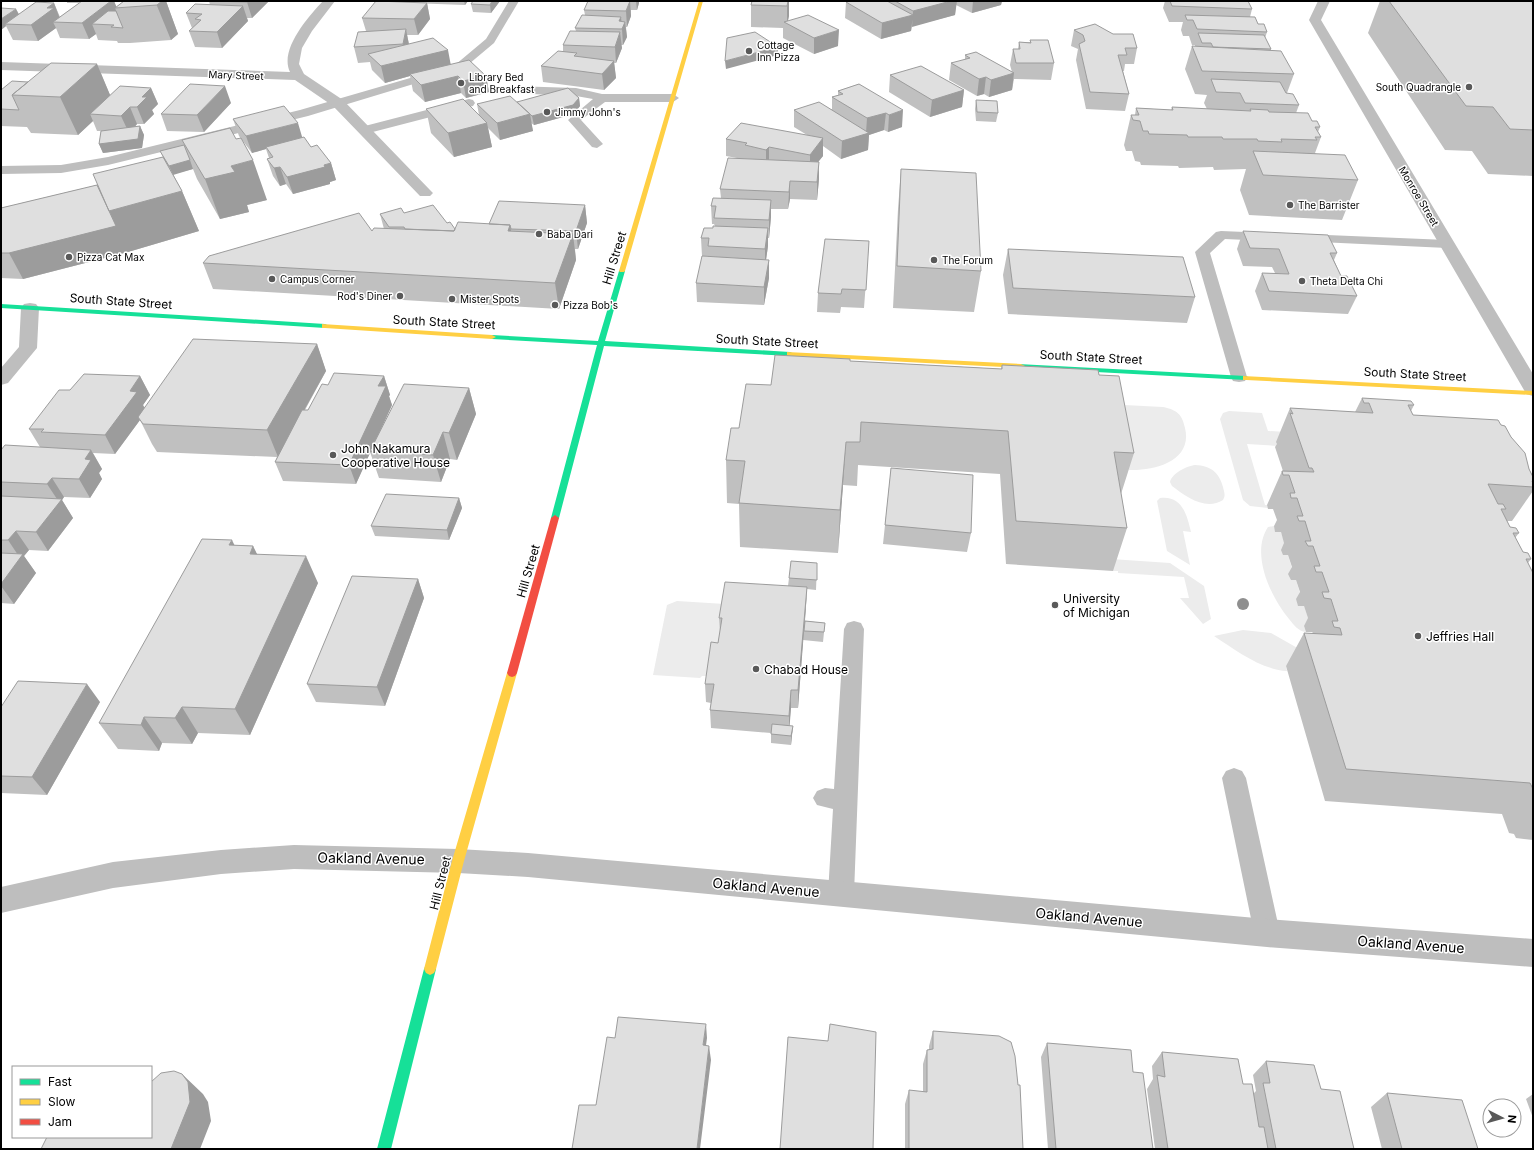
<svg xmlns="http://www.w3.org/2000/svg" width="1534" height="1150" font-family="Inter,sans-serif">
<style>
.green{fill:#ececec}
.lines{fill:none;stroke-linecap:round;stroke-linejoin:round}
.lane{fill:#bebebe;fill-rule:evenodd}
.street{fill:#bebebe;fill-rule:evenodd}
.fast{fill:#16e098;fill-rule:evenodd}
.slow{fill:#ffcf43;fill-rule:evenodd}
.jam{fill:#f24e42;fill-rule:evenodd}
.tree{fill:#8f8f8f}
.wall{fill:#c0c0c0}
.shaded-wall{fill:#9c9c9c}
.building{fill:#dfdfdf;stroke:#9c9c9c}
.poi-dot{fill:#595959;stroke:#fff;stroke-width:1.5}
.labels{text-anchor:middle;dominant-baseline:central;stroke-width:3;stroke-linejoin:round;paint-order:stroke}
.far-poi-label{font-size:10px;fill:#000;stroke:#fff;text-anchor:start}
.far-street-label{font-size:10px;fill:#000;stroke:#fff}
.street-label{font-size:12px;fill:#000;stroke:#fff}
.poi-label{font-size:12px;fill:#000;stroke:#fff;text-anchor:start}
.near-street-label{font-size:14px;fill:#000;stroke:#fff}
</style>
<rect width="100%" height="100%" fill="#fff"/>
<path class="green" d="M1085 403 1163 407C1177 410 1182 414 1185 428 1193 461 1155 471 1129 470L1128 463Z
M1229 411 1262 413 1268 431 1324 434 1278 446 1247 444 1265 505H1267L1268 508 1250 506 1243 500 1220 419 1223 413Z
M1195 465C1211 466 1219 472 1223 487 1224 492 1226 495 1223 500 1206 511 1186 497 1172 486L1170 482C1172 473 1187 466 1195 465Z
M1160 498C1182 495 1187 515 1191 532L1183 531 1190 565 1167 551 1157 501Z
M1274 526 1281 532 1287 550 1283 555H1288L1294 575 1291 580H1296L1302 600H1297L1298 605 1304 606 1311 626H1304L1306 632C1298 631 1294 625 1289 619 1271 597 1250 554 1268 527Z
M1111 559 1170 563 1204 586 1211 619 1203 624 1180 598H1189L1184 577 1118 573V571H1113Z
M677 601 725 604 720 637 710 676H702L700 678 653 675 667 605Z
M1243 630 1271 633 1301 650 1286 666 1287 671C1260 669 1237 651 1214 636Z"/>
<g class="lines">
<path class="lane" d="M509 1H519L494 43 463 69 308 116 108 165 61 173 1 174V166L61 165 108 157 300 110 455 65 486 39Z
M512 86 576 88 602 94H673L679 98 673 102H605L581 120 603 144 597 148 592 147 568 120 593 99 576 96 508 93 506 90 508 87Z
M469 99 473 100 475 103 473 106 365 134 359 130 361 127Z
M1221 231 1269 233 1274 234 1276 237 1274 240 1269 241 1225 239 1210 253 1247 377 1245 381 1239 382 1233 381 1231 377 1195 252 1216 232Z
M1303 234 1447 240 1452 241 1454 244 1452 247 1447 248 1298 241 1296 238 1298 235Z
M854 621 861 623 864 629 854 894 850 902 841 906 832 902 828 894 833 809 817 805 813 798 817 791 825 788 834 789 844 629 847 623Z
M1234 768 1242 771 1246 778 1280 933 1276 942 1267 945 1258 942 1254 933 1222 778 1226 771Z"/>
<path class="street" d="M323 1H335L312 31 302 48 299 64 304 74 343 100 430 190 433 193 430 196H420L333 106 295 80 1 70V62L290 72C279 50 308 17 323 1Z
M1318 1H1330L1321 20 1533 374V396L1526 394 1524 390 1309 20Z
M30 303 36 304 39 308 37 348 8 383 1 385V368L19 347 21 308 24 304Z
M294 845 458 849 528 853 1267 919 1533 939V967L1267 947 528 877 458 873 294 869 221 874 113 888 1 913V887L113 862 221 850Z"/>
<path class="fast" d="M622 269 625 271 605 341 790 352 794 354 790 356 604 346 559 518 555 521 551 518 597 345 492 339 488 337 492 335 598 341 619 271Z
M1 304 325 324 329 326 325 328 1 308Z
M1018 364 1246 376 1250 378 1246 380 1021 368H1018Z
M430 963 434 965 436 969 391 1149H377L424 969 426 965Z"/>
<path class="slow" d="M699 1H703L625 271 624 272H620L619 271Z
M322 324 492 335 496 337 492 339 325 328H322Z
M787 352 1021 364 1025 366 1021 368 790 356H787Z
M1243 376 1533 391V395L1246 380H1243Z
M512 669 515 670 517 673 464 861 436 969 434 973 430 975 426 973 424 969 452 861 507 673 509 670Z"/>
<path class="jam" d="M555 515 559 518 517 673 515 676 512 677 509 676 507 673 551 518Z"/>
</g>
<circle class="tree" cx="1243" cy="604" r="6"/>
<path class="wall" d="M67 1H114L116 7 124 1H166L178 34 171 40 130 43H118L117 41 98 40 96 34 89 39 60 38 56 28 38 41 13 40 6 26 1 30 16 9 19 14 54 3 60 17 79 3H67Z
M209 1H269L252 18H247L248 21 222 48 195 47 189 31 192 28 186 13 210 5Z
M382 1H468L465 5 382 2Z
M500 1 491 13 473 12 471 4Z
M588 1H639V3L637 10H631V16L627 27H626L627 37 623 45H621L622 48 616 63H614L616 78 604 90 543 82 541 66 563 52V45L576 31 575 28 585 15 584 10Z
M751 1H789V16L788 21 838 46 814 54 783 38V28L751 27Z
M852 1H1002L1001 5 972 13 956 5 955 15 912 26 911 31 881 39 845 18 846 2Z
M1165 1H1248L1252 9 1250 17 1267 32 1265 38 1271 49V50L1294 74 1287 93 1299 105 1296 113 1312 121 1320 127 1318 132 1321 137 1315 153 1358 180 1342 220 1249 215 1240 190 1246 169 1214 170 1213 167 1179 168 1178 166 1141 165 1140 162 1135 161 1132 151H1126L1124 145 1131 115H1135L1136 108 1171 110 1172 107 1207 109 1204 103 1207 95 1195 94 1185 69 1192 46H1195V45H1192L1189 36H1183L1181 30 1183 22H1169L1163 8Z
M1380 1H1533V176L1488 174 1472 151 1445 150 1368 33Z
M427 3 430 19 418 35H407L409 44 451 64 486 76 489 92 466 98 461 93 425 102 413 91 410 76 385 83 372 70 370 62 358 63 354 47 366 31 362 18Z
M1074 30 1137 48 1134 64H1125L1124 71H1123L1129 94 1125 111 1086 109 1076 60 1078 49 1071 46Z
M1030 40 1054 63 1051 80 1014 79 1012 90 989 97 984 94 977 96 949 80 951 63 965 60V55L1012 72 1010 65 1013 49H1018L1019 42H1030Z
M97 64 110 95 151 88 158 104 152 110 154 114 144 124H137L135 127 140 126 144 135 142 148 103 153 99 144 101 131H97L93 121 78 135 31 133 27 127 1 126V90L28 82Z
M890 75 964 90 962 107 930 117 889 92Z
M859 84 902 127 888 132 884 130 869 135 868 150 841 159 823 146V156L818 162 819 179 817 200 790 199 788 209H771V217L769 238H768V246L766 260H769V278L764 305 697 302 696 283 708 256H702L701 238 713 228 715 226 714 224H712L711 206 721 198 720 189 737 158 726 156V139L807 135 794 127V110L832 109V97L838 95V91Z
M579 98 580 106 574 114 534 125 531 123 533 131 500 140 488 128 492 147 454 157 431 133 426 109 479 115 477 104Z
M976 100 998 113 996 122 976 121 975 109Z
M231 103 204 132 167 131 161 114Z
M233 119 303 138 311 147 331 163 336 180 330 182V184L293 194 286 184 280 186 273 176 267 159 269 158 266 149 252 153 239 136Z
M182 140 267 200 247 205 249 212 220 219 197 179 193 169 173 174 182 191 199 231 128 252 23 279 1 278V208L97 185 163 157 160 151 184 145Z
M901 169 981 271 974 312 893 308 898 209Z
M585 205 587 223 578 249H575L576 260 559 309 213 289 203 263 384 229 380 214 404 213 447 223 455 229 489 224Z
M1243 231 1337 253 1334 260 1341 276 1357 296 1348 314 1262 310 1255 291 1262 273H1275L1272 267 1243 266 1237 249Z
M869 241 864 308 841 307 840 313 817 312 818 293Z
M1008 249 1195 297 1187 323 1008 314 1003 275Z
M317 344 326 371 305 410H308L328 385 384 376 390 395 389 396 392 405 375 442 469 388 476 414 457 460 450 459 441 482 379 478 370 452 356 484 283 481 275 462 277 457 157 452 152 444 140 420 115 454 93 453 102 469 99 473 102 479 90 498 64 497 62 500 73 518 48 551 29 550 24 556 36 573 14 604 1 603V450L40 447 29 429 70 390 140 376 150 395 143 405 144 407Z
M850 361 1001 369 1002 365 1099 375 1134 453 1121 494 1127 528 1113 571 1006 564 1000 474 858 465 857 486 843 485 838 553 740 547 739 504 727 503 726 460 739 428 771 385Z
M1362 398 1414 405 1411 411 1413 415 1501 425 1529 469 1533 477V491L1512 521H1507L1510 527 1519 533 1515 538 1523 552 1531 559 1528 563 1533 573V840L1516 838 1514 834 1509 833 1502 814 1325 801 1286 666 1304 633H1313L1312 632H1306L1304 626 1308 618 1304 606H1298L1296 599 1300 592 1296 580H1291L1288 574 1292 567 1288 555H1283L1281 550 1284 543 1281 532H1275L1274 526 1277 520 1273 509H1268L1267 505 1282 471H1283L1275 447 1277 444 1276 442 1290 408 1355 412Z
M891 468 971 533 967 552 883 544Z
M459 498 462 508 449 540 375 536 371 526Z
M235 545 253 546 257 554 318 583 250 735 198 733 192 744 162 743 159 751 118 749 99 723Z
M817 563 816 590 807 589 805 621 825 623 823 642 803 640 798 708H791L789 726H793L791 745 771 743V733L711 728 710 710 711 703 706 702 705 684 718 643 720 632 719 618 788 586 789 578Z
M418 579 424 598 385 706 316 702 307 684Z
M100 702 47 795 1 793V707Z
M933 1031 1023 1149H905V1104L909 1090 923 1092V1064L927 1050H929V1046Z
M1047 1043 1133 1072 1153 1149H1048L1041 1057Z
M1162 1052 1243 1084 1253 1094 1256 1091 1253 1075 1266 1061 1321 1089 1354 1149H1155L1147 1089 1153 1079 1152 1066Z
M1387 1093 1478 1149H1382L1371 1107Z
M1533 1094V1118L1526 1099Z"/>
<path class="shaded-wall" d="M111 1H114L117 8H115L118 15 92 24 96 34 89 39 82 23Z
M155 1H166L178 34 171 40Z
M248 1H269L252 18 247 2Z
M464 1H468L465 5Z
M492 1H500L491 13 490 5Z
M630 1 631 16 627 27 626 11Z
M636 1H639V3L637 10Z
M788 1H789V16L787 24V6Z
M951 1H957L955 15 912 27 913 11Z
M973 1H1002L1001 5 972 13Z
M54 3 60 19 53 22 56 28 38 41 31 25 47 8Z
M427 3 430 19 418 35 414 19Z
M243 6 248 21 222 48 217 32Z
M16 9 20 17 5 24 6 26 1 30V19Z
M913 15 911 31 881 39 882 23Z
M621 17 622 28 625 22 627 37 623 45 622 29 619 21Z
M406 29 409 45 448 50 451 66 410 74V76L385 83 381 66 407 60 403 44Z
M839 30 838 46 814 54V38Z
M620 32 622 48 616 63 615 47Z
M778 47V55L726 69 725 61Z
M614 61 616 78 604 90 602 74Z
M97 64 113 102 90 114 93 121 78 135 60 97Z
M1014 73 1012 90 989 97 991 80Z
M458 76 461 93 425 102 421 85Z
M486 76 489 92 466 98 463 81Z
M986 77 984 94 977 96 979 79Z
M225 86 231 103 204 132 197 115Z
M151 88 158 104 152 110 154 114 144 124 137 107 142 97Z
M964 90 962 107 930 117 932 100Z
M579 98 580 106 574 114 534 125 532 116Z
M130 107 137 124 129 133 121 116Z
M903 110 902 127 888 132 889 115Z
M886 113 884 130 869 135 868 150 841 159 842 141 866 133 867 118Z
M530 114 533 131 500 140 497 123Z
M298 123 303 140 266 147V149L252 153 246 136Z
M487 123 492 147 454 157 448 133Z
M140 126 144 135 142 148 103 153 99 144Z
M823 138V156L810 172V155Z
M769 147V164L766 167V150Z
M190 160 193 169 173 175 169 166Z
M253 160 267 200 247 205 249 212 220 219 205 179 231 166Z
M819 162V179L817 200V182Z
M331 163 336 180 330 182V184L293 194 287 177Z
M280 167 286 184 280 186 274 168Z
M790 181V199L788 209 789 192Z
M182 191 199 231 128 252 23 279 9 253 109 211Z
M771 200V217L769 238V220Z
M585 205 587 223 578 249 576 231Z
M510 225 515 251 508 231Z
M768 228V246L765 267V249Z
M573 234 576 260 559 309 555 283Z
M769 260V278L764 305V287Z
M317 344 326 371 278 457 267 430Z
M140 376 150 395 143 405 146 411 138 417 140 420 115 454 105 435 130 391Z
M384 376 390 395 389 396 392 405 356 484 349 465 378 386Z
M469 388 476 414 457 460 449 433Z
M443 432 450 459 441 482 433 455Z
M846 442 843 485 838 553 840 510Z
M91 450 102 469 99 473 102 479 90 498 79 479 85 459Z
M52 478 64 497 62 500 73 518 48 551 36 532 59 502 47 484Z
M459 498 462 508 449 540 447 530Z
M16 531 29 550 24 556 36 573 14 604 1 586V584L20 558 8 540Z
M232 540 245 567 229 545Z
M253 546 266 573 250 554Z
M306 556 318 583 250 735 235 709Z
M418 579 424 598 385 706 377 687Z
M807 587 806 606 804 631 798 708V690Z
M87 684 100 702 47 795 32 777Z
M791 690V708L789 734V716Z
M182 707 198 733 192 744 175 718Z
M144 717 162 743 159 751 141 725Z
M793 726 792 735 791 745V736Z
M706 1024 707 1038 704 1060 703 1045Z
M709 1046 711 1060 700 1149H697Z
M182 1074 203 1094 208 1102 211 1121 200 1149H171Z"/>
<path class="building" d="M82 1H111L82 23 53 22Z
M124 1H162L157 5 115 8Z
M209 1H248L247 2Z
M376 1 427 3 414 19 362 18Z
M473 1H492L490 5 471 4Z
M588 1H630L626 11 584 10Z
M752 1H788L787 6 751 5Z
M852 1H887L913 15 882 23 846 2Z
M895 1H951L913 11Z
M1170 1H1248L1252 9 1172 6Z
M1389 1H1533V130L1510 129 1493 107 1466 106Z
M36 2 54 3 47 8H54L31 25 5 24Z
M195 4 243 6 217 32 189 31 201 20 195 19 202 14 186 13Z
M1 8 16 9 1 19Z
M108 11H116L123 28 111 27 114 25 92 24Z
M582 15 621 17 619 21 625 22 622 29 575 28Z
M808 15 839 30 814 38 784 22Z
M1185 15 1255 17 1258 24H1264L1267 32 1197 29 1193 20H1187Z
M1095 24 1113 34H1133L1137 48H1125L1127 55H1118L1129 94 1090 92 1079 44 1085 41 1083 35 1074 30Z
M406 29 403 44 354 47 358 32Z
M570 31 620 32 615 47 563 45Z
M755 32 778 47 725 61 727 38Z
M1198 33 1264 35 1271 49 1213 47 1211 43H1202Z
M433 38 448 50 381 66 368 54Z
M1030 40H1048L1054 63H1016L1013 49H1020L1019 42 1031 43Z
M1192 46 1281 51 1294 74 1202 71Z
M558 51 577 53 574 56 614 61 602 74 541 66Z
M976 52 1014 73 991 80 986 77 979 79 951 63 970 58 965 55Z
M469 60 486 76 463 81 458 76 421 85 410 74Z
M51 63 97 64 60 97 12 95Z
M921 66 964 90 932 100 890 75Z
M1211 79 1280 82 1286 93 1293 94 1299 105 1245 103 1240 93 1216 92Z
M12 81 28 82 12 95 19 110 1 109V90Z
M190 84 225 86 197 115 161 114Z
M859 84 903 110 889 115 886 113 867 118 832 97 843 94 838 91Z
M120 86 151 88 142 97H147L137 107H130L121 116 90 114Z
M568 88 579 98 573 105 532 116 517 102Z
M510 96 530 114 497 123 477 104Z
M463 99 487 123 448 133 426 109Z
M976 100 997 101 998 113 977 112Z
M819 102 869 133 842 141 794 110Z
M284 106 298 123 246 136 233 119Z
M1172 107 1251 111 1250 109 1268 110 1269 112 1308 113 1312 121H1317L1320 127H1315L1321 137H1315L1317 140 1281 139 1282 142 1258 141 1257 139H1223L1222 137H1188L1187 135 1149 134 1148 131H1143L1140 121 1133 120 1131 115H1139L1136 108 1173 110Z
M741 123 823 138 810 155 769 147 766 150 745 145 747 143 726 139Z
M140 126 138 139 99 144 101 131Z
M230 128 236 139 241 138 253 160 231 166 235 172 205 179 182 140Z
M304 137 311 147 317 145 331 163 324 165 325 167 287 177 280 167 274 168 267 159 273 157 266 147Z
M184 145 190 160 169 166 160 151Z
M1253 151 1345 155 1358 180 1263 175Z
M163 157 182 191 109 211 93 174Z
M728 158 819 162 817 182 790 181 789 192 720 189Z
M901 169 976 173 981 271 897 266Z
M97 185 116 226 9 253H1V208Z
M713 198 771 200 769 220 714 218 716 206H711Z
M499 201 585 205 576 231 511 229 510 225 489 224Z
M433 205 447 223 450 222 455 229 454 231 432 230H430L405 229 404 227H389L380 214 401 208 404 213Z
M359 213 372 231 374 228 454 231 458 222 510 225 508 231 573 234 555 283 203 263 209 256Z
M713 226 768 228 765 249 708 246 709 238H701L704 228H713Z
M1243 231 1328 235 1337 253H1330L1341 276H1347L1357 296 1269 291 1262 273 1289 274 1279 249 1250 248Z
M825 239 869 241 866 290 842 289 841 294 818 293Z
M1008 249 1183 257 1195 297 1013 288Z
M702 256 769 260 764 287 696 283Z
M193 339 317 344 267 430 143 424 138 417Z
M775 355 850 359V361L1002 369V365L1098 370 1099 375 1119 376 1134 453 1114 452 1127 528 1016 521 1008 431 861 422 860 442H846L840 510 739 503 745 461 726 460 731 428H739L746 384 771 385Z
M334 373 384 376 378 386H386L349 465 275 462 302 410H308L322 384 328 385Z
M84 374 140 376 130 391 137 392 105 435 41 432 44 429H29L59 390H70Z
M404 384 469 388 449 433 443 432 433 455 370 451Z
M1362 398 1411 401 1414 405H1408L1413 415 1498 420 1501 425 1505 426 1511 437 1525 453 1529 469 1533 477V481H1532L1533 483V487L1488 484 1498 504H1503L1506 509H1501L1510 527 1516 528 1519 533H1513L1523 552 1528 553 1531 559H1526L1533 573V789L1530 783 1346 769 1304 633 1342 635 1340 628 1334 627 1332 621H1338L1331 599 1324 598 1322 592H1329L1322 572H1316L1314 566H1320L1313 546H1308L1305 541H1311L1305 521H1299L1297 516H1303L1297 498H1291L1290 493H1295L1289 475H1283L1282 471 1314 472 1312 468H1309L1290 413 1293 414 1290 408 1373 413 1369 403H1364Z
M5 445 91 450 85 459 91 460 79 479 52 478 47 484 1 482V450Z
M891 468 973 475 971 533 885 525Z
M386 494 459 498 447 530 371 526Z
M1 496 62 499 36 532 16 531 8 540H1Z
M202 539 232 540 229 545 253 546 250 554 306 556 235 709 182 707 175 718 144 717 141 725 99 723Z
M1 553 23 554 1 584Z
M791 561 817 563V580L789 578Z
M352 576 418 579 377 687 307 684Z
M725 582 807 587 798 690H791L789 716 710 710 714 684H705L711 642 718 643 722 618H719Z
M805 621 825 623 824 632 804 631Z
M18 681 87 684 32 777 1 776V707Z
M772 724 793 726 791 736 771 734Z
M618 1017 706 1024 703 1045 709 1046 697 1149H572L579 1105H596L607 1037 615 1038Z
M830 1024 876 1032 873 1149H780L788 1037 828 1041Z
M933 1031 999 1036 1011 1042 1015 1056 1018 1085H1020L1023 1149H909V1090L927 1092V1050L933 1049Z
M1047 1043 1131 1050 1133 1072 1143 1073 1153 1149H1056Z
M1162 1052 1238 1059 1243 1084H1252L1259 1127H1264L1268 1149H1168L1157 1075 1165 1077Z
M1266 1061 1314 1065 1321 1089 1340 1091 1354 1149H1276L1263 1083H1270Z
M174 1071 182 1074 188 1082 190 1102 171 1149H41L47 1137H151V1082L161 1073Z
M1387 1093 1462 1100 1478 1149H1402Z"/>
<g class="poi-dot">
<circle cx="749" cy="51" r="4"/>
<circle cx="461" cy="83" r="4"/>
<circle cx="1469" cy="87" r="4"/>
<circle cx="547" cy="112" r="4"/>
<circle cx="1290" cy="205" r="4"/>
<circle cx="539" cy="234" r="4"/>
<circle cx="69" cy="257" r="4"/>
<circle cx="934" cy="260" r="4"/>
<circle cx="272" cy="279" r="4"/>
<circle cx="1302" cy="281" r="4"/>
<circle cx="400" cy="296" r="4"/>
<circle cx="452" cy="299" r="4"/>
<circle cx="555" cy="305" r="4"/>
<circle cx="333" cy="455" r="4"/>
<circle cx="1055" cy="605" r="4"/>
<circle cx="1418" cy="636" r="4"/>
<circle cx="756" cy="669" r="4"/>
</g>
<g class="labels">
<g class="far-poi-label">
<text x="757" y="45">Cottage<tspan x="757" dy="12">Inn Pizza</tspan></text>
<text x="469" y="77">Library Bed<tspan x="469" dy="12">and Breakfast</tspan></text>
<text x="1461" y="87" text-anchor="end">South Quadrangle</text>
<text x="555" y="112">Jimmy John's</text>
<text x="1298" y="205">The Barrister</text>
<text x="547" y="234">Baba Dari</text>
<text x="77" y="257">Pizza Cat Max</text>
<text x="942" y="260">The Forum</text>
<text x="280" y="279">Campus Corner</text>
<text x="1310" y="281">Theta Delta Chi</text>
<text x="392" y="296" text-anchor="end">Rod's Diner</text>
<text x="460" y="299">Mister Spots</text>
<text x="563" y="305">Pizza Bob's</text>
</g>
<g class="far-street-label">
<text transform="translate(236 75) rotate(2)">Mary Street</text>
<text transform="translate(1419 196) rotate(59)">Monroe Street</text>
</g>
<g class="street-label">
<text transform="translate(614 258) rotate(-73)">Hill Street</text>
<text transform="translate(121 301) rotate(4)">South State Street</text>
<text transform="translate(444 322) rotate(3)">South State Street</text>
<text transform="translate(767 341) rotate(3)">South State Street</text>
<text transform="translate(1091 357) rotate(3)">South State Street</text>
<text transform="translate(1415 374) rotate(3)">South State Street</text>
<text transform="translate(528 571) rotate(-74)">Hill Street</text>
<text transform="translate(440 883) rotate(-76)">Hill Street</text>
</g>
<g class="poi-label">
<text x="341" y="448">John Nakamura<tspan x="341" dy="14">Cooperative House</tspan></text>
<text x="1063" y="598">University<tspan x="1063" dy="14">of Michigan</tspan></text>
<text x="1426" y="636">Jeffries Hall</text>
<text x="764" y="669">Chabad House</text>
</g>
<g class="near-street-label">
<text transform="translate(371 858) rotate(1)">Oakland Avenue</text>
<text transform="translate(766 887) rotate(5)">Oakland Avenue</text>
<text transform="translate(1089 917) rotate(5)">Oakland Avenue</text>
<text transform="translate(1411 944) rotate(4)">Oakland Avenue</text>
</g>
</g>
<rect width="1534" height="1150" fill="none" stroke="#000000" stroke-width="4"/>
<rect x="12" y="1066" width="140" height="72" fill="#ffffff" stroke="#999999"/>
<rect x="20" y="1079" width="20" height="6" fill="#16e098" stroke="#999999"/>
<text x="48" y="1086" font-size="12" fill="#000000">Fast</text>
<rect x="20" y="1099" width="20" height="6" fill="#ffcf43" stroke="#999999"/>
<text x="48" y="1106" font-size="12" fill="#000000">Slow</text>
<rect x="20" y="1119" width="20" height="6" fill="#f24e42" stroke="#999999"/>
<text x="48" y="1126" font-size="12" fill="#000000">Jam</text>
<g transform="translate(1502 1118) rotate(96)"><circle r="19" fill="#ffffff" stroke="#999999"/>
<path d="M0-3L7 15L0 10L-7 15Z" fill="#595959"/>
<text y="-6" font-size="11" font-weight="bold" text-anchor="middle" fill="#000000">N</text>
</g>
</svg>
